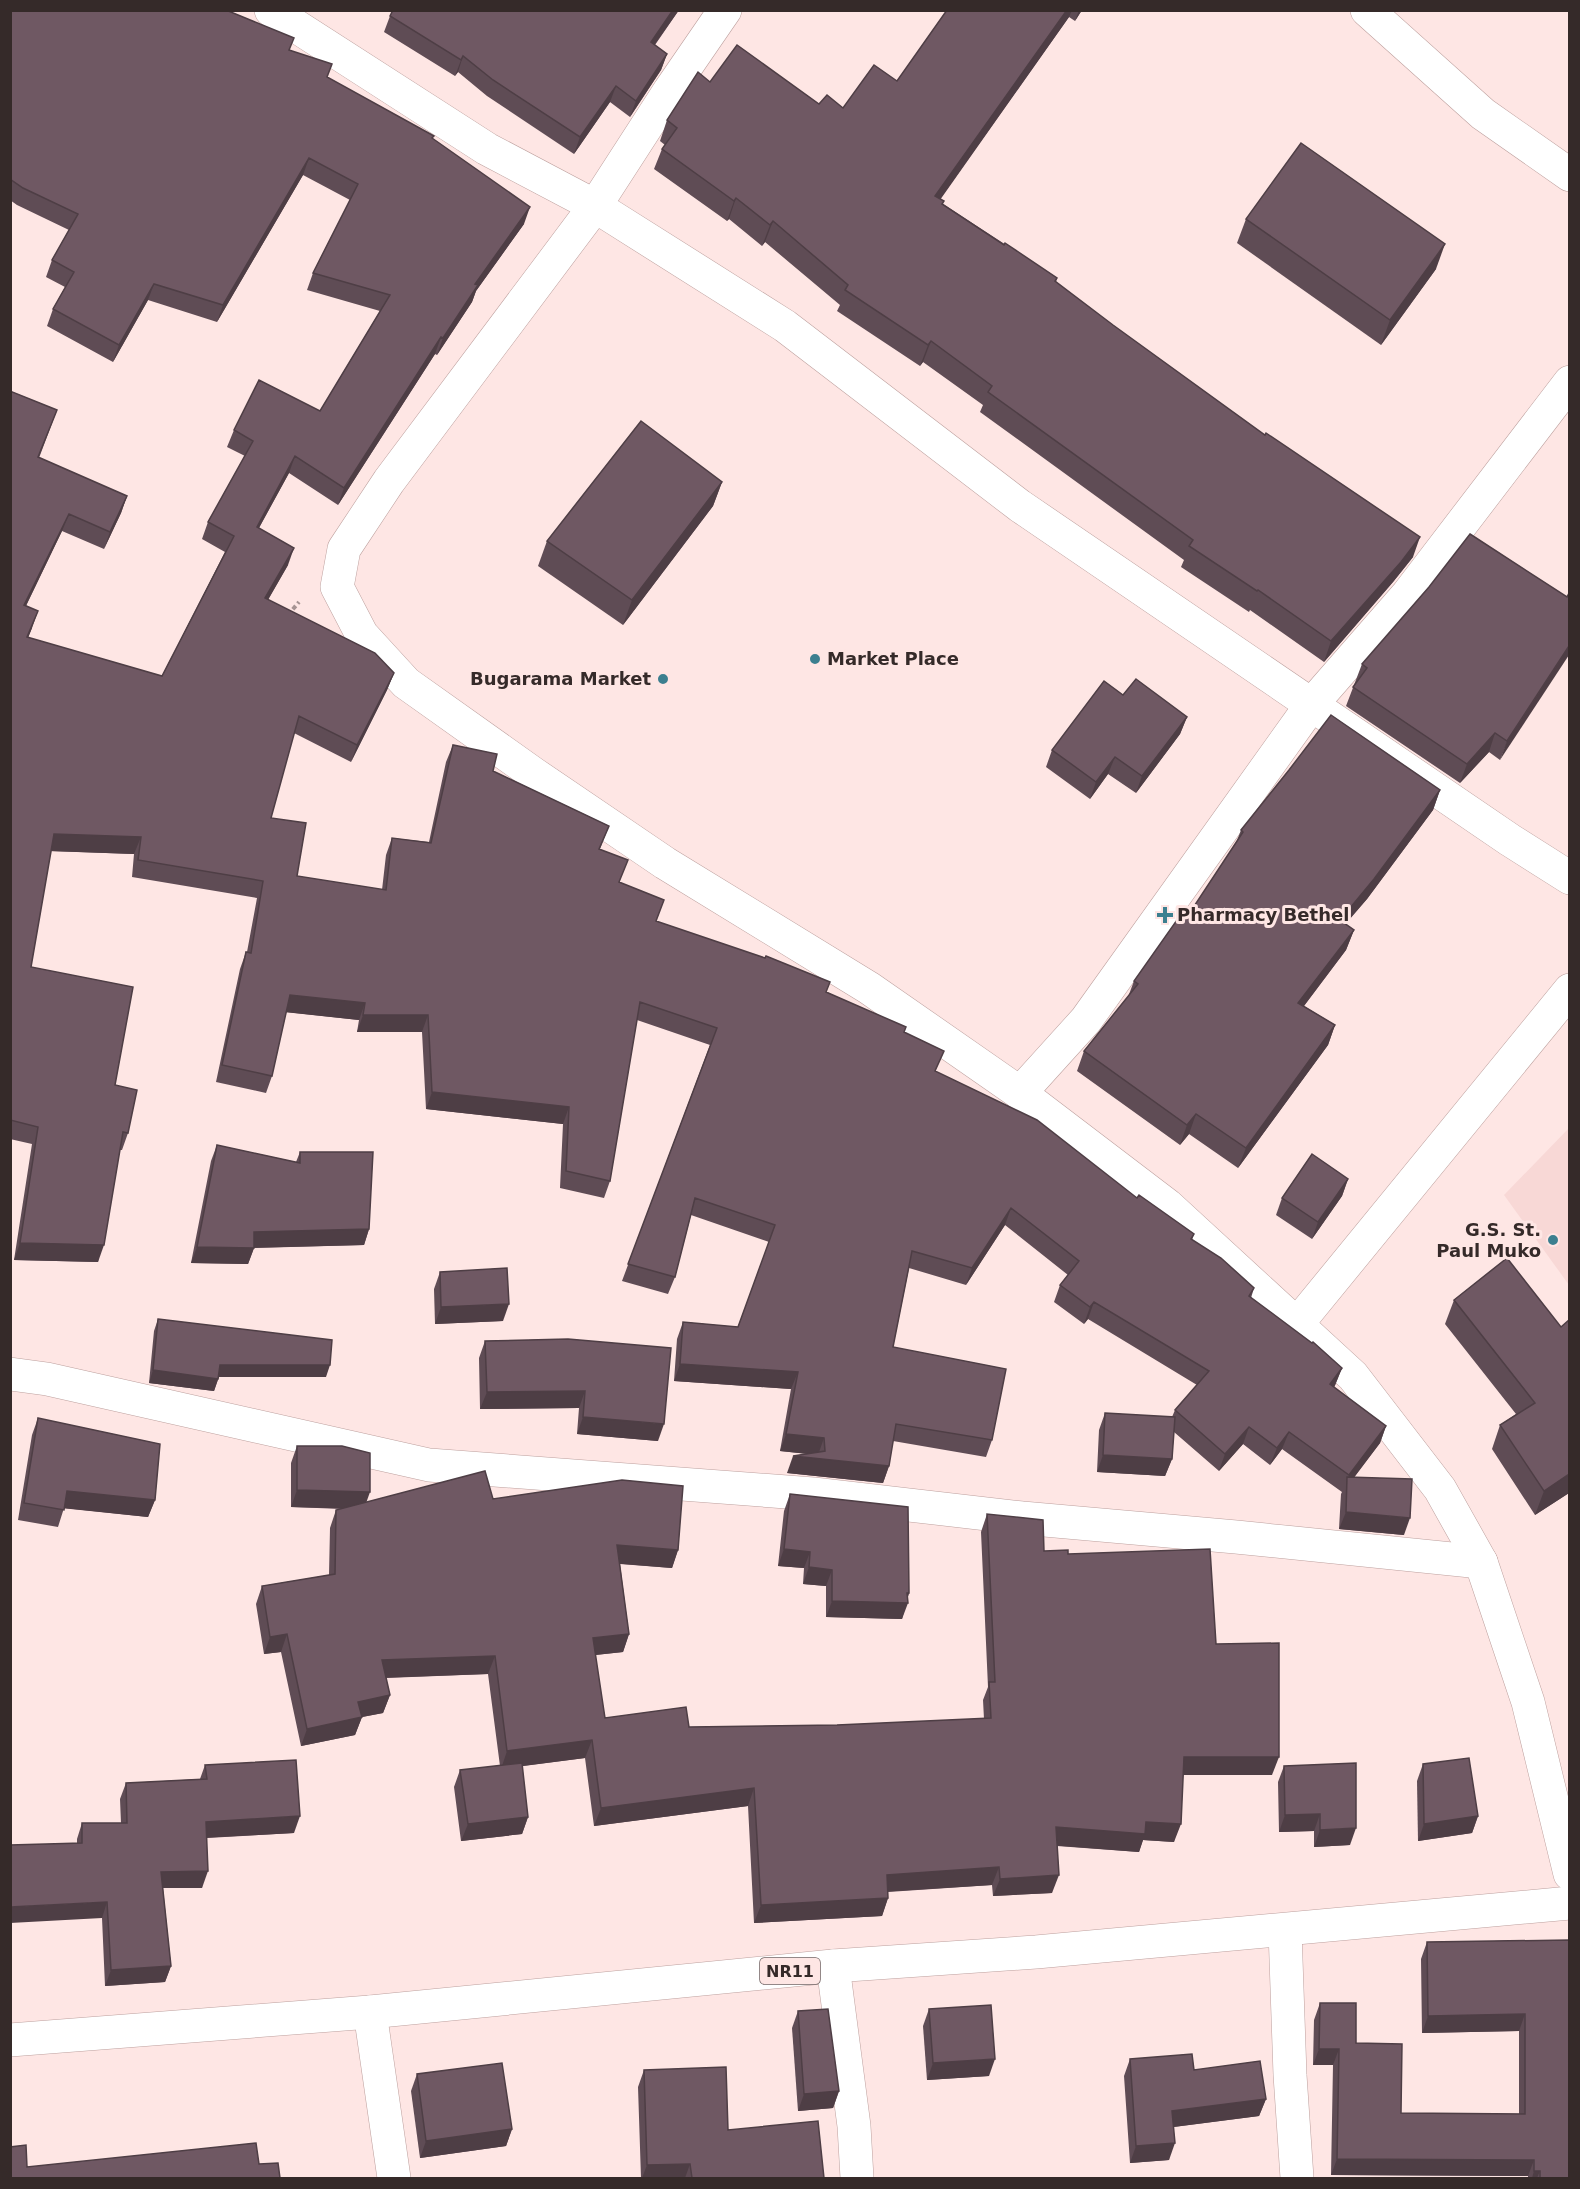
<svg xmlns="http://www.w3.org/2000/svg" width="1580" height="2189" viewBox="0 0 1580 2189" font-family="'DejaVu Sans',sans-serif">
<rect width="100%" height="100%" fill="#fee6e4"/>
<!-- built -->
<polygon fill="#f8d8d6" points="1569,1128 1569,1285 1504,1195"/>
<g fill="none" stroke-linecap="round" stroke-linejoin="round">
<!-- minor casing -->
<g stroke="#bda09e" stroke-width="34">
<g id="minor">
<polyline points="271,10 487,149 595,206 785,326 1020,506 1510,840 1570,878"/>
<polyline points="725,10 670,90 595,206 389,481 344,549 337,587 362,635 406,683 534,774 665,863 869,988 1020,1093 1167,1205 1353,1376 1440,1489 1481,1562 1528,1702 1570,1874"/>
<polyline points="1367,10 1483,114 1570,175"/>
<polyline points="1020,1093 1086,1020 1312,704 1408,594 1570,382"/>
<polyline points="1297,1324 1570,990"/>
<polyline points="10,1374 47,1379 429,1465 813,1494 1022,1518 1236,1537 1481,1562"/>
<polyline points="1285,1930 1290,2075 1297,2178"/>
<polyline points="833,1966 854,2126 857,2178"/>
<polyline points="370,2012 394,2178"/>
</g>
</g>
<!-- trunk casing -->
<g stroke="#bda09e" stroke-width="34">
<polyline id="trunk" points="10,2040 370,2012 833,1966 1036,1952 1570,1903"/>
</g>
<!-- path -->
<polyline stroke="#a69392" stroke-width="4" stroke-dasharray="4.5 3" stroke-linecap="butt" points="288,615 299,602"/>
<!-- minor -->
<use href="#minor" stroke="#fff" stroke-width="33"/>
<!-- trunk -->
<use href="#trunk" stroke="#fff" stroke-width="33"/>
</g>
<!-- wall -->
<g fill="#5f4c55">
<polygon points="10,10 289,50 327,77 433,139 524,224 476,291 472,302 437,355 435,354 338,505 289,473 259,528 288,565 268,600 394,673 387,690 351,762 294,733 271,818 297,876 382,890 386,855 392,838 429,842 446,762 453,745 493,771 609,826 600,849 620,882 656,922 827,992 904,1032 936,1072 1194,1234 1192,1240 1254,1288 1251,1298 1342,1368 1334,1388 1386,1426 1380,1443 1354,1477 1404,1535 1339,1529 1341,1494 1342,1492 1282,1449 1270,1465 1243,1444 1219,1471 1174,1432 1172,1459 1165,1476 1097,1472 1099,1430 1105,1413 1172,1417 1175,1410 1197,1385 1088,1319 1084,1324 1054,1302 1060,1285 1068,1275 1005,1225 966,1285 909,1268 893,1347 992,1440 986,1457 893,1441 889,1466 883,1483 787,1473 808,1454 780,1451 791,1389 674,1381 677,1339 683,1322 738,1327 769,1242 691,1215 675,1277 668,1294 622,1281 710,1045 637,1020 610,1181 604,1198 560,1188 563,1124 426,1109 422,1032 357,1032 359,1020 286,1012 272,1076 266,1093 216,1082 240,969 246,952 247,952 257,898 132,877 134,854 51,851 31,967 115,1085 128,1133 122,1150 120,1150 98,1262 14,1260 32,1144 10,1139 10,391 57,410 39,458 127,496 121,513 104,549 62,531 26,606 32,628 28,638 162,676 225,552 202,539 208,522 245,456 227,447 234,430 320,411 380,311 307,290 313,273 350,200 303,175 217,322 148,300 113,362 47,326 53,309 65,287 46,277 52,260 69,230 17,205 10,200"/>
<polygon points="679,10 655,45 667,54 661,70 630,117 610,102 574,154 487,96 458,72 455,76 384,32 390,16"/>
<polygon points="947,10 1082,10 1075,21 1069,17 940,199 943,204 1057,278 1056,282 1413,557 1393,582 1324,662 1250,610 1249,612 1181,567 1184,560 980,412 983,405 923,362 920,366 837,311 840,305 765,242 762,246 729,219 727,221 654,169 662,149 665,145 660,141 667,120 710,82 819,104 843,108 897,81"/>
<polygon points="1246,219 1436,269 1381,345 1237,243"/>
<polygon points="722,482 713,506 623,625 538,566 547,541"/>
<polygon points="1567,597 1500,760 1489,752 1460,783 1346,706 1362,664"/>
<polygon points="1123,695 1187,717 1180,734 1136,793 1108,774 1090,799 1046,767 1052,750"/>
<polygon points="1440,790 1433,810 1367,899 1345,924 1354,930 1346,950 1304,1006 1335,1025 1328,1045 1238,1168 1189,1134 1180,1145 1077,1071 1084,1051 1128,997 1134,981 1189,914 1236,843 1241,830"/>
<polygon points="217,1145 296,1162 300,1152 369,1229 364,1245 254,1248 248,1264 191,1263 211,1161"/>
<polygon points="1348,1179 1342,1196 1312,1239 1276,1215 1282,1198"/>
<polygon points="1507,1258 1569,1493 1535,1515 1492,1449 1500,1425 1516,1414 1445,1324 1454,1300"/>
<polygon points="440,1272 503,1321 435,1324 434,1289"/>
<polygon points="158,1319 326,1377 219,1377 214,1391 149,1383 154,1331"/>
<polygon points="568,1339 658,1441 577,1434 579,1408 480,1409 479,1358 485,1341"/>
<polygon points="38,1418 155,1500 148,1517 64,1508 58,1527 18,1520 32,1435"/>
<polygon points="297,1446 366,1502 493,1499 678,1550 672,1568 620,1564 629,1634 623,1652 595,1655 605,1718 689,1727 837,1725 984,1719 983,1700 988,1687 981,1532 987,1514 1044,1551 1068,1554 1216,1644 1272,1775 1183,1775 1174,1842 1143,1840 1139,1852 1057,1846 1052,1893 993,1896 992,1885 888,1892 888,1898 882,1916 754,1923 748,1806 594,1826 585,1758 522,1766 528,1817 522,1834 461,1841 454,1787 460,1770 500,1766 488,1674 386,1678 390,1695 383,1713 362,1717 355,1735 301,1746 281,1652 264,1654 256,1604 262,1586 329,1575 330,1528 336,1510 343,1509 291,1507 291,1463"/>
<polygon points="790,1494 909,1593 902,1619 826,1617 826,1586 803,1584 804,1568 778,1566 784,1511"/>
<polygon points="1423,1764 1478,1816 1472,1833 1418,1841 1417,1781"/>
<polygon points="205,1765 294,1833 207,1838 202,1888 163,1888 171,1966 165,1982 105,1986 102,1918 77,1843 77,1839 82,1823 121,1823 120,1799 126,1783 200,1779"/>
<polygon points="1284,1766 1350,1845 1314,1847 1314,1831 1279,1832 1278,1782"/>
<polygon points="1569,1940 1569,2178 1528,2178 1528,2176 1331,2175 1333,2065 1313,2065 1314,2020 1320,2003 1356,2043 1401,2113 1519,2114 1519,2031 1422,2033 1421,1959 1427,1942"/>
<polygon points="929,2009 989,2076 927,2080 923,2026"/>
<polygon points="798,2011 839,2091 833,2108 798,2111 792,2028"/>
<polygon points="1130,2059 1194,2070 1266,2099 1259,2116 1173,2127 1169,2160 1130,2163 1124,2076"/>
<polygon points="644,2070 728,2130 824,2178 641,2178 638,2087"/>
<polygon points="417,2074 512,2129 506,2146 420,2158 411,2091"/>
</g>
<!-- shaded-wall -->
<g fill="#4e3e45">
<polygon points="673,10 679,10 645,58 651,42"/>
<polygon points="1067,10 1072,10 1069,17 928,217 935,196"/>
<polygon points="1079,10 1082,10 1075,21"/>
<polygon points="667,54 661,70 630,117 636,101"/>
<polygon points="463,56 458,72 455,76 461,60"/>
<polygon points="616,86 610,102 574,154 580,137"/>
<polygon points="309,158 303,175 217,322 223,305"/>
<polygon points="736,198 729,219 727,221 734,201"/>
<polygon points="530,207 524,224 476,291 472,302 437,355 443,338 475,284"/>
<polygon points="773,221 765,242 762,246 770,225"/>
<polygon points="1445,244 1436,269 1381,345 1390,320"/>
<polygon points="154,284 148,300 113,362 119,345"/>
<polygon points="441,337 435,354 338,505 344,488"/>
<polygon points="931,341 923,362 920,366 928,345"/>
<polygon points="295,456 289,473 250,544 257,527"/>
<polygon points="722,482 713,506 623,625 632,600"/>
<polygon points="127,496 121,513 104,549 110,532"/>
<polygon points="69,514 62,531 18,622 24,605"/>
<polygon points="1420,537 1413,557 1393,582 1324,662 1331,641"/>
<polygon points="294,548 288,565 259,615 265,598"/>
<polygon points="38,611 32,628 21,654 27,637"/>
<polygon points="1569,646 1569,655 1500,760 1507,741"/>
<polygon points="394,673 387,690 351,762 357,745"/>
<polygon points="1187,717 1180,734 1136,793 1142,776"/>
<polygon points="1495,733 1489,752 1460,783 1467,764"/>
<polygon points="1115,757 1108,774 1090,799 1096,782"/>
<polygon points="1440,790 1433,810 1367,899 1332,940 1340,920"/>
<polygon points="54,834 141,837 134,854 48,851"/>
<polygon points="1354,930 1346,950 1291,1023 1298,1003"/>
<polygon points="290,995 365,1003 359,1020 284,1012"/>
<polygon points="363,1015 428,1015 422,1032 357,1032"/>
<polygon points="1335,1025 1328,1045 1238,1168 1246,1148"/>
<polygon points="432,1092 569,1107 563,1124 426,1109"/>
<polygon points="1196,1114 1189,1134 1180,1145 1187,1125"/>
<polygon points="1348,1179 1342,1196 1312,1239 1318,1222"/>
<polygon points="1011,1208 1005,1225 966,1285 972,1268"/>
<polygon points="369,1229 364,1245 248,1248 254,1232"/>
<polygon points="20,1243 104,1245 98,1262 14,1260"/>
<polygon points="197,1247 254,1248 248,1264 191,1263"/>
<polygon points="1094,1302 1088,1319 1084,1324 1090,1307"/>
<polygon points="509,1304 503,1321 435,1324 441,1307"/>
<polygon points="680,1364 798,1372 791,1389 674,1381"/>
<polygon points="220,1365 330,1365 326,1377 216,1377"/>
<polygon points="1342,1368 1335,1385 1323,1401 1330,1384"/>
<polygon points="153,1370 218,1379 214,1391 149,1383"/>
<polygon points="585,1391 579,1408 480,1409 487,1392"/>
<polygon points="583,1417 664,1424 658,1441 577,1434"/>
<polygon points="1386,1426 1380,1443 1347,1487 1347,1482 1349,1475"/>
<polygon points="1249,1427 1243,1444 1219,1471 1225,1454"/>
<polygon points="1289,1432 1282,1449 1270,1465 1277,1448"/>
<polygon points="786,1434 824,1438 818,1455 780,1451"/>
<polygon points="1103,1455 1172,1459 1165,1476 1097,1472"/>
<polygon points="793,1456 889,1466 883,1483 787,1473"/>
<polygon points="1569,1474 1569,1493 1535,1515 1544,1491"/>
<polygon points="297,1490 370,1492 364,1509 291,1507"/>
<polygon points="67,1491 155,1500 148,1517 61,1508"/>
<polygon points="1346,1512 1410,1518 1404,1535 1339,1529"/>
<polygon points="617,1545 678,1550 672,1568 611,1563"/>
<polygon points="784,1549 810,1552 804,1568 778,1566"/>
<polygon points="809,1567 832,1570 826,1586 803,1584"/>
<polygon points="909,1593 906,1603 908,1603 902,1619 826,1617 832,1601"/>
<polygon points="287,1634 281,1652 264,1654 270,1637"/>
<polygon points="629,1634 623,1652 586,1656 593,1638"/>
<polygon points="495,1656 488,1674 376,1678 382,1660"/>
<polygon points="390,1695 383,1713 362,1717 355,1735 301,1746 307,1729 358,1702"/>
<polygon points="592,1740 585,1758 501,1769 507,1751"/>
<polygon points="1184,1757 1279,1757 1272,1775 1178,1775"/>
<polygon points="754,1788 748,1806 594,1826 601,1808"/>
<polygon points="1320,1814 1314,1831 1279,1832 1285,1815"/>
<polygon points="300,1816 294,1833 200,1838 206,1822"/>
<polygon points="1478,1816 1472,1833 1418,1841 1424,1824"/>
<polygon points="528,1817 522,1834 461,1841 468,1824"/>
<polygon points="1146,1822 1181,1824 1174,1842 1143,1840 1139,1852 1049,1845 1056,1827"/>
<polygon points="1356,1828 1350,1845 1314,1847 1320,1830"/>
<polygon points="999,1867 992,1885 880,1892 887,1875"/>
<polygon points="208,1871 202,1888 155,1888 161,1872"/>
<polygon points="1059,1875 1052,1893 993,1896 1000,1879"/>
<polygon points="888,1898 882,1916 754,1923 761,1905"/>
<polygon points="107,1902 102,1918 10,1923 10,1907"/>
<polygon points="171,1966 165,1982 105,1986 111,1970"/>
<polygon points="1525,2014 1519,2031 1422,2033 1428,2016"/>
<polygon points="1319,2049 1339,2049 1333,2065 1313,2065"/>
<polygon points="995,2059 989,2076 927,2080 933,2063"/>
<polygon points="839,2091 833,2108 798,2111 804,2094"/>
<polygon points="1266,2099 1259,2116 1166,2128 1172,2111"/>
<polygon points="512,2129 506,2146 420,2158 426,2141"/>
<polygon points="1175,2143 1169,2160 1130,2163 1136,2146"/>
<polygon points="1337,2159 1534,2160 1528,2176 1331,2175"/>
<polygon points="690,2164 685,2178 642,2178 647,2165"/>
<polygon points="1534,2171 1540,2171 1537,2178 1532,2178"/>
</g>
<!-- building -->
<g fill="#6f5863" stroke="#4e3e45" stroke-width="1.5">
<polygon points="10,10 226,10 294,38 289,50 332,64 327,77 434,136 432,138 530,207 475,284 478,285 443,338 441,337 344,488 295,456 257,527 294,548 265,598 375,653 394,673 357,745 299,716 271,818 306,823 297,876 386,890 392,838 431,843 453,745 497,754 493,771 609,826 599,849 628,860 619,882 664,900 656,921 765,958 766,956 830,982 826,992 906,1027 904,1032 944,1051 935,1071 1037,1120 1137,1198 1139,1195 1194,1234 1191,1239 1221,1258 1254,1288 1249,1296 1312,1343 1313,1342 1342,1368 1330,1384 1386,1426 1349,1475 1289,1432 1277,1448 1249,1427 1225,1454 1175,1410 1209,1371 1094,1302 1090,1307 1060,1285 1079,1261 1011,1208 972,1268 912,1251 893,1347 1006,1369 992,1440 896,1424 889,1466 793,1456 825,1451 824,1438 786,1434 798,1372 680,1364 683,1322 738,1327 775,1225 695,1198 675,1277 628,1264 717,1028 640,1002 610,1181 566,1171 569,1107 432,1092 428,1015 363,1015 365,1003 290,995 272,1076 222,1065 246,952 251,953 263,881 138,860 141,837 54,834 31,967 133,987 115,1085 137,1090 128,1133 123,1132 104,1245 20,1243 38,1127 10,1120 10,391 57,410 38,457 127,496 110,532 69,514 24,605 38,611 27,637 162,676 234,536 208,522 253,441 234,430 259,380 320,411 390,295 313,273 358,184 309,158 223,305 154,284 119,345 53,309 74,272 52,260 78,214 23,188 10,179"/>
<polygon points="393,10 673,10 651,42 667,54 636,101 616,86 580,137 493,80 463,56 461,60 390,16"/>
<polygon points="947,10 1067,10 935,196 944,201 942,204 1004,245 1005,243 1057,278 1055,281 1113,325 1265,435 1266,433 1420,537 1401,562 1331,641 1258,590 1257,591 1189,546 1193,540 988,392 992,386 931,341 928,345 845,290 848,285 773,221 770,225 736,198 734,201 662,149 677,128 667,120 698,72 710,82 737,45 819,104 827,95 843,108 874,65 897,81"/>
<polygon points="1301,143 1445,244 1390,320 1246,219"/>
<polygon points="641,421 722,482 632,600 547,541"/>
<polygon points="1470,534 1567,597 1569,593 1569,646 1507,741 1495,733 1467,764 1353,687 1367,668 1362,664 1429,587"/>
<polygon points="1136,679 1187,717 1142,776 1115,757 1096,782 1052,750 1104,681 1123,695"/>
<polygon points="1331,715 1440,790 1374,879 1340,920 1354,930 1298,1003 1335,1025 1246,1148 1196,1114 1187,1125 1084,1051 1138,984 1134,981 1184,910 1189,914 1243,832 1241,830 1289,770"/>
<polygon points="217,1145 300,1163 300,1152 373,1152 369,1229 254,1232 254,1248 197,1247"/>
<polygon points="1312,1154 1348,1179 1318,1222 1282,1198"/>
<polygon points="1507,1258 1561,1327 1569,1320 1569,1474 1544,1491 1500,1425 1535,1403 1454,1300"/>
<polygon points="507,1268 509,1304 441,1307 440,1272"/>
<polygon points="158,1319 332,1340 330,1365 220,1365 218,1379 153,1370"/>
<polygon points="568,1339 671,1348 664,1424 583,1417 585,1391 487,1392 485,1341"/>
<polygon points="1105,1413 1175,1417 1172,1459 1103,1455"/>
<polygon points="38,1418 160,1444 155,1500 67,1491 64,1510 24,1503"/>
<polygon points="297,1446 342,1446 370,1453 370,1492 297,1490"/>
<polygon points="485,1471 493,1499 622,1480 683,1486 678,1550 617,1545 629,1634 593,1638 605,1718 686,1707 689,1727 837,1725 991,1718 989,1682 995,1682 987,1514 1043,1520 1044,1551 1068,1550 1068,1554 1210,1549 1216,1644 1279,1643 1279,1757 1184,1757 1181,1824 1146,1822 1145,1834 1056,1827 1059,1875 1000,1879 999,1867 887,1875 888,1898 761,1905 754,1788 601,1808 592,1740 507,1751 495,1656 382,1660 390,1695 358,1702 362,1717 307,1729 287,1634 270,1637 262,1586 335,1574 336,1510"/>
<polygon points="1347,1477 1412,1479 1410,1518 1346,1512"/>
<polygon points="790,1494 908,1507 909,1593 907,1593 908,1603 832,1601 832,1570 809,1567 810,1552 784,1549"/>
<polygon points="1469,1758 1478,1816 1424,1824 1423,1764"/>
<polygon points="296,1760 300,1816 206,1822 208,1871 161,1872 171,1966 111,1970 107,1902 10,1907 10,1845 82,1843 82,1823 127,1823 126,1783 207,1779 205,1765"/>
<polygon points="522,1763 528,1817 468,1824 460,1770"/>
<polygon points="1356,1763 1356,1828 1320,1830 1320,1814 1285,1815 1284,1766"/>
<polygon points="1569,1940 1569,2178 1540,2178 1540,2171 1534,2171 1534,2160 1337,2159 1339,2049 1319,2049 1320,2003 1356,2003 1356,2043 1402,2044 1401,2113 1525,2114 1525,2014 1428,2016 1427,1942"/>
<polygon points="991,2005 995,2059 933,2063 929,2009"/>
<polygon points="828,2009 839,2091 804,2094 798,2011"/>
<polygon points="1192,2054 1194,2070 1260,2061 1266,2099 1172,2111 1175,2143 1136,2146 1130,2059"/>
<polygon points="502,2063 512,2129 426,2141 417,2074"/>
<polygon points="726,2067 728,2130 818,2121 824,2178 692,2178 690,2164 647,2165 644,2070"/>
<polygon points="256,2143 259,2164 278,2163 280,2178 10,2178 10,2147 26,2145 27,2167"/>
</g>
<!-- markers -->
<g fill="#3c7f8f" stroke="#fee6e4" stroke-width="2">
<circle cx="815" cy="659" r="6"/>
<circle cx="663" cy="679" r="6"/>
<path d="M1162 906h6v6h6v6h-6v6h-6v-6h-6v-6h6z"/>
<circle cx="1553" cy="1240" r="6"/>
</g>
<g text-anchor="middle" stroke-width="6" stroke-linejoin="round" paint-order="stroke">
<!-- shield labels -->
<rect fill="#fee6e4" stroke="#716261" stroke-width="1.5" x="760" y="1958" width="60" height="26" rx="4.5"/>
<g font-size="16" font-weight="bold" fill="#352a29">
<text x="790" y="1977">NR11</text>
</g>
<!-- poi labels -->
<g font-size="18" font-weight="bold" fill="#352a29" stroke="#fee6e4" text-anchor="start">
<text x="827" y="665">Market Place</text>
<text x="651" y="685" text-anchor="end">Bugarama Market</text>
<text x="1177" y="921">Pharmacy Bethel</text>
<text x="1541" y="1236" text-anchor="end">G.S. St.<tspan x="1541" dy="21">Paul Muko</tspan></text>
</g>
</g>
<!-- border -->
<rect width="1580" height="2189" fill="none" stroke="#352a29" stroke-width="24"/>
</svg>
